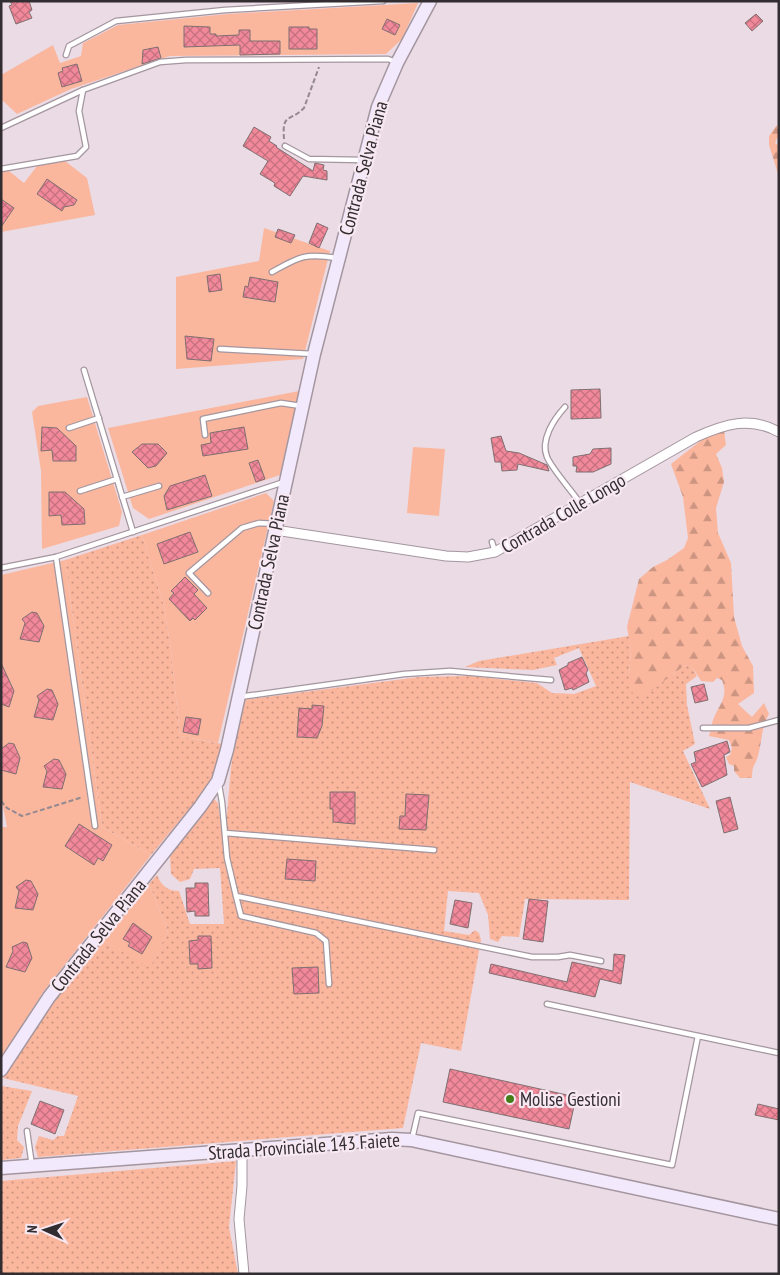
<svg xmlns="http://www.w3.org/2000/svg" width="780" height="1275" viewBox="0 0 780 1275" font-family="'PT Sans Narrow',sans-serif">
<defs>
<pattern id="grass-dots" width="8" height="8" patternUnits="userSpaceOnUse" patternTransform="scale(1.25)"><rect width="8" height="8" fill="#fbb79e"/><path d="M2 2h.1M6 6h.1" fill="none" stroke="#cc9581" stroke-width="1.8" stroke-linecap="round"/></pattern>
<pattern id="forest-firs" width="22" height="20" patternUnits="userSpaceOnUse" patternTransform="scale(1.25)"><rect width="22" height="20" fill="#fbb79e"/><path d="M5 1l3.5 6h-7zM16 11l3.5 6h-7z" fill="#cc9581"/></pattern>
<pattern id="building-cross-hatch" width="8" height="8" patternUnits="userSpaceOnUse" patternTransform="scale(1.25)"><rect width="8" height="8" fill="#f2899b"/><path d="M0 0l8 8M0 8l8-8" fill="none" stroke="#c5707f"/></pattern>
</defs>
<rect width="100%" height="100%" fill="#eadbe5"/>
<!-- grass -->
<g fill="url(#grass-dots)">
<polygon points="142,535 164,606 171,650 180,736 222,744 214,773 204,791 151,855 102,827 65,560"/>
<path d="M 629,636 L 631,650 L 629,676 L 643,696 L 685,665 L 693,668 L 697,676 L 686,684 L 687,705 L 695,744 L 683,751 L 710,809 L 630,782 L 629,900 L 525,899 L 519,937 L 502,936 L 498,942 L 490,939 L 488,915 L 479,893 L 448,891 L 444,931 L 469,935 L 475,930 L 479,933 L 481,940 L 461,1051 L 421,1043 L 403,1128 L 38,1157 L 35,1147 L 39,1136 L 53,1140 L 58,1136 L 64,1136 L 78,1096 L 3,1078 L 54,999 L 104,941 L 150,967 L 168,931 L 149,884 L 157,875 C 161,885 167,891 179,891 L 190,924 L 224,924 L 220,868 L 194,869 L 190,879 L 180,882 L 171,874 L 170,856 L 214,799 L 218,803 L 220,817 L 227,814 L 231,767 L 242,700 L 419,677 L 470,676 L 537,683 L 552,693 L 574,694 L 596,686 L 579,648 L 554,658 L 557,665 L 533,670 L 465,667 L 479,661 Z"/>
<polygon points="1,1086 32,1091 18,1126 17,1140 24,1147 21,1158 1,1160"/>
<polygon points="236,1161 229,1227 238,1274 1,1274 1,1181"/>
</g>
<!-- forest -->
<g fill="url(#forest-firs)">
<polygon points="777,125 779,134 775,143 779,146 779,177 769,145 769,136"/>
<path d="M 724,430 L 726,445 L 716,454 L 722,468 L 724,482 L 716,508 L 718,533 L 731,563 L 734,617 L 742,646 L 753,666 L 754,693 L 738,704 L 752,717 L 764,703 L 769,714 C 761,727 762,742 758,756 C 755,766 752,765 752,778 L 740,778 L 734,771 L 734,766 L 729,764 L 726,757 L 730,755 L 732,748 L 729,740 L 709,736 C 711,731 711,725 713,720 C 719,704 729,698 722,680 L 717,678 L 713,682 L 701,681 L 693,668 L 685,665 L 643,697 L 633,695 L 629,676 L 631,650 L 627,627 L 639,579 L 653,567 L 667,560 L 684,548 L 688,538 L 683,497 L 671,464 L 704,438 Z"/>
</g>
<!-- garden -->
<g fill="#fbb79e">
<polygon points="418,3 402,39 386,54 170,56 71,89 17,114 1,99 1,75 53,45 60,63 81,56 83,43 118,25 227,14"/>
<polygon points="65,161 87,178 95,215 1,232 1,172 9,171 24,183 37,166"/>
<polygon points="264,228 330,251 303,359 176,369 176,277 259,261"/>
<polygon points="299,391 280,475 149,519 133,508 108,428"/>
<polygon points="87,397 122,512 119,526 42,549 41,471 32,412 38,406"/>
<polygon points="413,447 445,449 439,516 407,513"/>
<polygon points="266,493 274,501 218,743 180,736 171,650 164,606 142,535"/>
<polygon points="65,560 102,827 151,855 44,991 1,1058 1,827 7,827 1,796 1,575"/>
<polygon points="149,884 168,931 150,968 104,941"/>
</g>
<!-- building -->
<g fill="url(#building-cross-hatch)" stroke="#7f6f71">
<polygon points="10,1 29,1 32,10 29,12 32,18 16,24 9,6 12,5"/>
<polygon points="756,14 763,21 752,31 745,23"/>
<polygon points="387,19 400,25 395,35 382,29"/>
<polygon points="184,26 210,27 210,34 216,34 216,36 239,35 239,30 250,30 250,41 280,41 280,54 240,55 240,45 184,47"/>
<polygon points="289,27 309,27 309,29 317,29 317,49 289,49"/>
<polygon points="158,47 161,58 142,64 143,50"/>
<polygon points="77,64 82,81 62,87 58,73 63,71 62,68"/>
<polygon points="254,127 271,137 269,141 277,146 276,147 313,171 315,163 324,165 323,170 327,171 327,180 303,176 290,196 274,186 275,183 260,174 268,161 243,146"/>
<polygon points="47,179 77,200 74,205 64,207 62,211 37,194"/>
<polygon points="1,199 14,208 1,227"/>
<polygon points="317,223 328,228 319,248 309,243"/>
<polygon points="278,229 295,235 291,243 275,237"/>
<polygon points="220,274 222,290 209,292 207,276"/>
<polygon points="250,277 278,282 275,302 243,297 245,286 248,287"/>
<polygon points="185,336 214,339 211,361 187,359"/>
<polygon points="600,389 601,418 571,419 571,390"/>
<polygon points="42,427 57,428 76,446 76,461 53,461 52,450 41,451"/>
<polygon points="244,427 248,449 203,456 201,445 211,443 210,433"/>
<polygon points="501,436 506,451 519,453 547,465 549,471 518,464 517,470 502,471 501,462 495,462 491,438"/>
<polygon points="142,444 158,444 167,453 156,466 148,468 132,452"/>
<polygon points="611,448 611,464 593,472 576,472 577,466 573,466 573,457 590,454 593,449"/>
<polygon points="258,460 265,479 256,482 249,463"/>
<polygon points="205,475 212,496 167,510 164,496 170,486"/>
<polygon points="49,492 65,492 84,509 85,524 62,525 61,515 49,516"/>
<polygon points="190,532 198,552 164,564 157,544"/>
<polygon points="185,577 198,590 194,594 207,608 195,620 193,618 190,621 169,599 174,593 171,591"/>
<polygon points="32,612 37,613 44,626 39,642 20,639 25,623 22,619"/>
<polygon points="582,657 588,670 586,673 589,682 573,690 572,688 565,690 559,670 568,665 568,663"/>
<polygon points="1,663 14,691 9,707 1,704"/>
<polygon points="704,684 708,700 695,703 691,687"/>
<polygon points="47,689 52,690 58,704 53,720 34,717 39,700 37,696"/>
<polygon points="312,705 324,706 322,726 317,738 297,737 299,708 312,709"/>
<polygon points="186,717 201,719 198,735 183,732"/>
<polygon points="727,741 730,752 724,755 727,775 702,787 691,764 696,762 694,752"/>
<polygon points="9,743 14,744 20,758 16,774 1,770 1,749"/>
<polygon points="54,759 59,760 66,774 62,789 43,787 47,771 44,766"/>
<polygon points="330,792 355,792 355,824 333,822 333,809 330,809"/>
<polygon points="406,794 429,795 426,830 399,829 400,816 405,816"/>
<polygon points="730,797 738,829 724,833 716,801"/>
<polygon points="79,824 112,845 103,861 98,858 94,865 65,846"/>
<polygon points="287,859 316,861 315,881 285,879"/>
<polygon points="26,880 31,881 38,894 33,910 15,908 19,891 16,887"/>
<polygon points="195,883 208,883 209,916 195,916 195,911 187,912 186,888 195,888"/>
<polygon points="529,899 548,901 543,942 523,939"/>
<polygon points="455,900 472,903 468,928 450,924"/>
<polygon points="133,923 152,937 142,954 128,946 130,943 123,939"/>
<polygon points="198,936 211,936 212,968 198,969 198,964 190,964 189,941 198,940"/>
<polygon points="23,942 27,943 32,958 25,972 6,967 13,951 12,947"/>
<polygon points="614,954 625,955 621,984 600,979 595,997 489,973 491,964 567,982 572,962 613,971"/>
<polygon points="318,967 319,993 294,994 292,968"/>
<polygon points="450,1069 576,1097 569,1129 443,1102"/>
<polygon points="40,1101 64,1110 55,1134 31,1124"/>
<polygon points="758,1104 779,1109 779,1120 755,1115"/>
</g>
<g fill="none" stroke-linecap="round" stroke-linejoin="round">
<!-- lane casing -->
<g stroke="#a4969f" stroke-width="7">
<g id="lane">
<polyline points="66,55 69,46 116,21 225,10 383,1"/>
<polyline points="1,128 83,90 160,62 186,60 388,59 396,62"/>
<polyline points="285,146 309,159 362,160"/>
<polyline points="1,169 77,156 86,147 79,111 83,90"/>
<path d="M 272,272 C 300,256 306,253 337,258"/>
<polyline points="220,349 313,354"/>
<polyline points="84,370 133,532"/>
<path d="M 565,407 C 554,419 540,440 547,457 C 552,469 572,491 580,503"/>
<polyline points="69,428 99,418"/>
<polyline points="205,435 203,419 281,403 301,406"/>
<polyline points="80,491 117,479"/>
<polyline points="122,497 159,486"/>
<polyline points="492,542 495,552"/>
<polyline points="56,557 95,826"/>
<polyline points="1,568 56,557 284,482"/>
<polyline points="208,593 189,573 242,528 259,523 275,524"/>
<polyline points="239,697 404,674 450,671 551,680"/>
<polyline points="703,728 749,728 779,720"/>
<polyline points="219,785 222,802 227,858 236,896 532,957 558,957 570,955 601,961"/>
<polyline points="225,833 434,850"/>
<polyline points="236,896 241,916 316,933 326,941 329,984"/>
<polyline points="547,1004 779,1053"/>
<polyline points="27,1131 32,1166"/>
<polyline points="412,1139 418,1113 672,1165 698,1036"/>
</g>
</g>
<!-- street casing -->
<g stroke="#a4969f" stroke-width="11">
<g id="street">
<path d="M 275,530 L 446,556 L 468,557 L 495,552 L 696,437 C 725,424 750,416 779,432"/>
<polyline points="242,1149 242,1186 239,1219 244,1274"/>
</g>
</g>
<!-- secondary casing -->
<g stroke="#a4969f" stroke-width="15">
<g id="secondary">
<polyline points="1,1070 49,997 200,807 218,781 227,750 314,354 378,107 397,63 430,1"/>
<polyline points="1,1168 392,1139 411,1140 779,1219"/>
</g>
</g>
<!-- path -->
<g stroke="#948990" stroke-width="2" stroke-dasharray="5 2.5" stroke-linecap="butt">
<path d="M 284,139 C 282,112 289,123 304,108 L 319,67"/>
<polyline points="1,801 7,808 22,816 83,797"/>
</g>
<!-- lane -->
<use href="#lane" stroke="#fff" stroke-width="4.5"/>
<!-- street -->
<use href="#street" stroke="#fff" stroke-width="9"/>
<!-- secondary -->
<use href="#secondary" stroke="#f3e9fc" stroke-width="12"/>
</g>
<!-- markers -->
<circle fill="#437e18" stroke="#f7e8f2" stroke-width="2" cx="510" cy="1099" r="5"/>
<g text-anchor="middle" stroke-width="4.5" stroke-linejoin="round" paint-order="stroke">
<!-- street labels -->
<g font-size="19" fill="#322d30" stroke="#f7e8f2">
<text transform="translate(363 168) rotate(-75)" y="7">Contrada Selva Piana</text>
<text transform="translate(563 513) rotate(-30)" y="7">Contrada Colle Longo</text>
<text transform="translate(268 562) rotate(-78)" y="7">Contrada Selva Piana</text>
<text transform="translate(98 935) rotate(-51)" y="7">Contrada Selva Piana</text>
<text transform="translate(304 1146) rotate(-4)" y="7">Strada Provinciale 143 Faiete</text>
</g>
<!-- poi labels -->
<g font-size="19" fill="#322d30" stroke="#f7e8f2" text-anchor="start">
<text x="520" y="1106">Molise Gestioni</text>
</g>
</g>
<!-- border -->
<rect width="780" height="1275" fill="none" stroke="#322d30" stroke-width="5"/>
<!-- north arrow -->
<g transform="translate(45 1230) rotate(273)" stroke="#f7e8f2" stroke-width="4" paint-order="stroke">
<path d="M0-4L9 19L0 12L-9 19Z" fill="#322d30"/>
<text y="-8" font-size="14" font-weight="bold" text-anchor="middle" fill="#322d30">N</text>
</g>
</svg>
